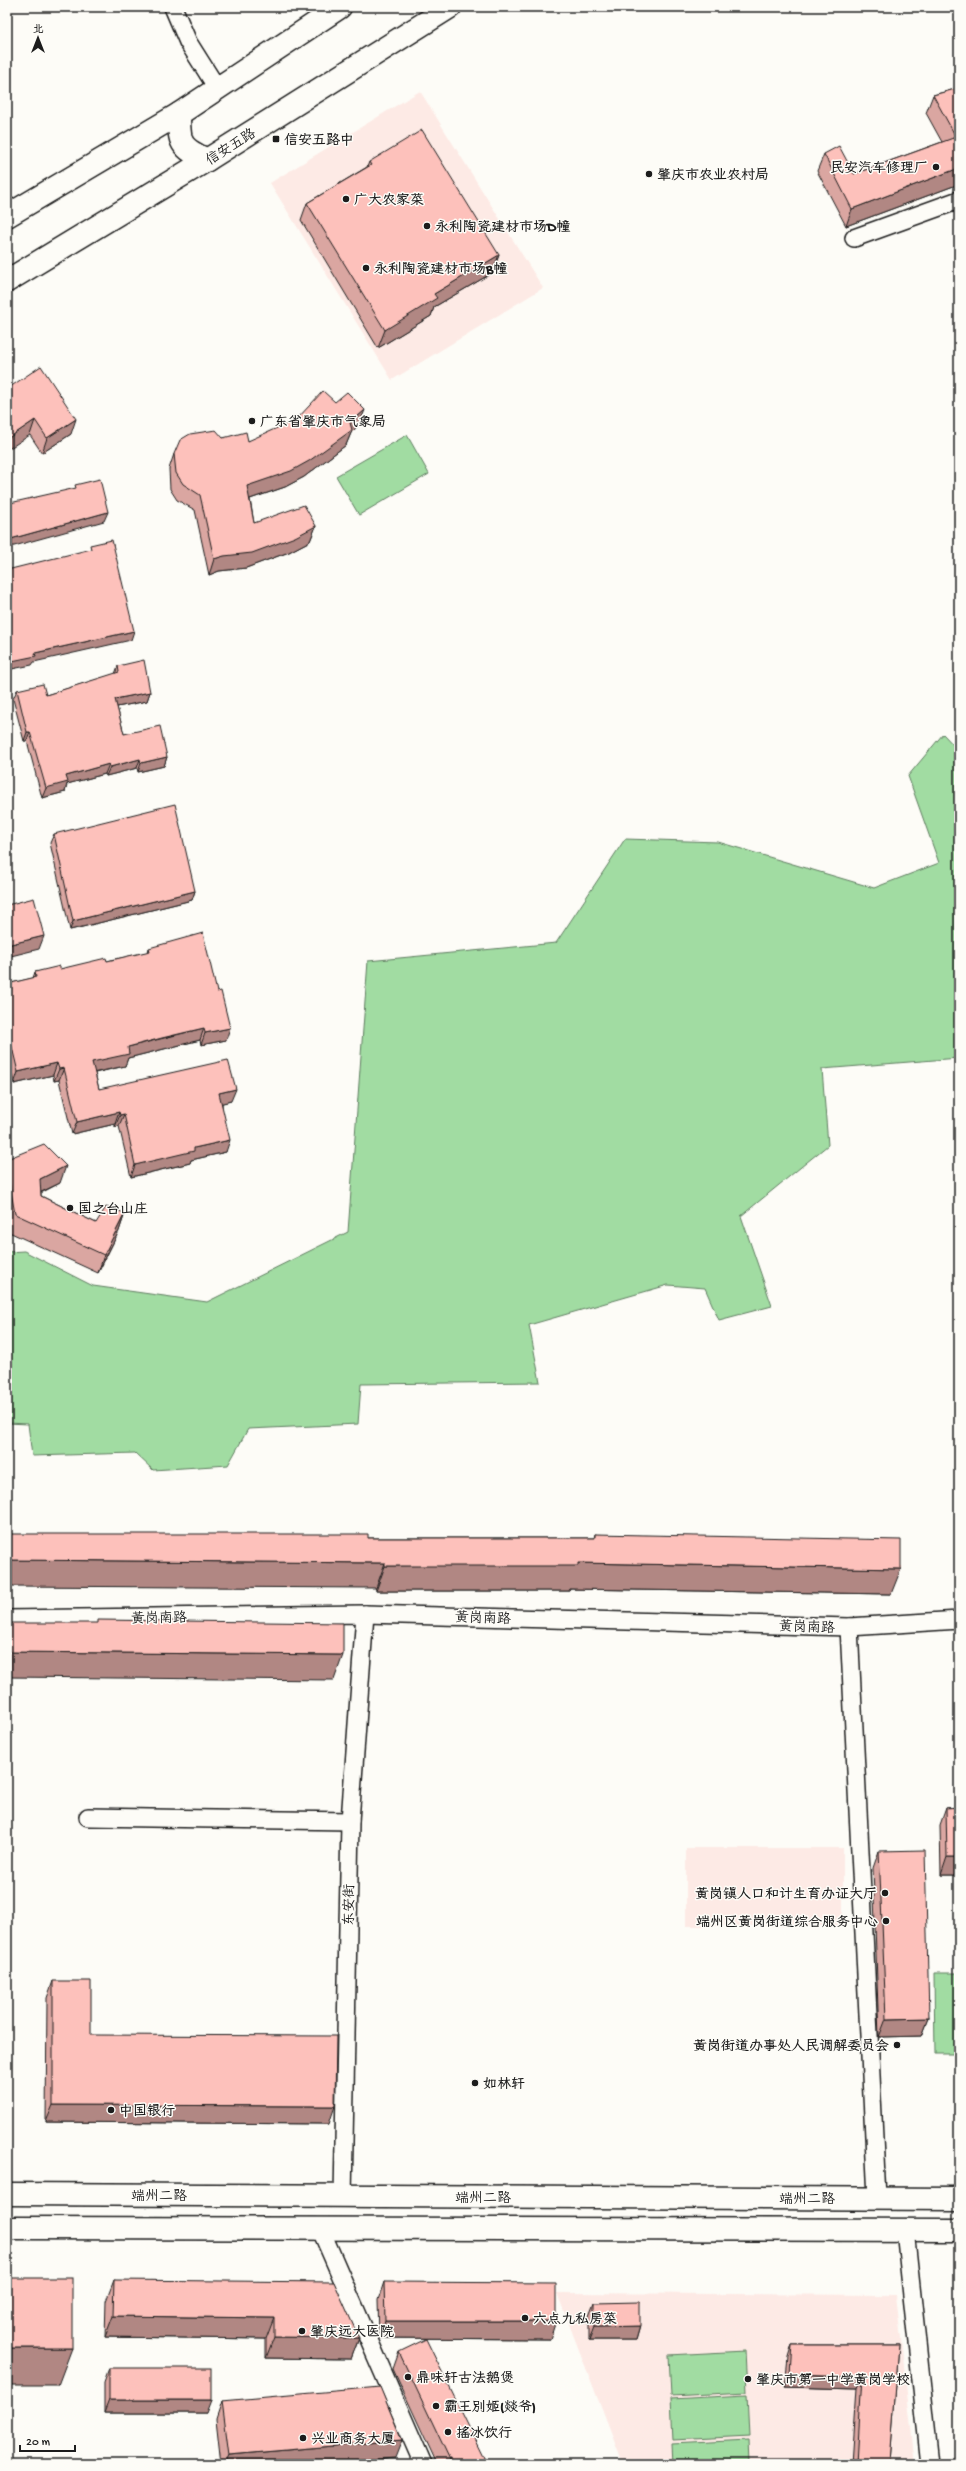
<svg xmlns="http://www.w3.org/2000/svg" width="966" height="2471" viewBox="0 0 966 2471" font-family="'Gochi Hand','LXGW WenKai TC',sans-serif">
<rect width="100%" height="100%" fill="#fdfcf7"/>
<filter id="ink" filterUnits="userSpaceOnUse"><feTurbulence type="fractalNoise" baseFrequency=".025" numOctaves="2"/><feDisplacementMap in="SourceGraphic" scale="8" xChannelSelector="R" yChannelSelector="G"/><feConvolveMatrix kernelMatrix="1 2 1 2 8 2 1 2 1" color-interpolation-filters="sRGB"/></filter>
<g filter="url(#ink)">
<!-- built -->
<g fill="#fdeae5">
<polygon points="420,91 543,288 392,380 270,183"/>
<rect x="686" y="1848" width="157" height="78"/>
<polygon points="557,2293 896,2295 915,2464 623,2464"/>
</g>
<!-- green -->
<g fill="#a1dca2" stroke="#5e7c5f">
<polygon points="407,435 429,474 359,515 336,476"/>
<polygon points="943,734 959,751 959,1058 822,1069 828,1145 741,1216 772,1306 719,1320 705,1288 668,1285 529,1325 540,1382 361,1384 358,1424 248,1429 228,1465 153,1470 135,1453 32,1456 28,1424 7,1423 7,1252 24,1251 93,1286 207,1302 348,1232 368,961 556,943 625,839 718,842 874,888 939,863 908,776"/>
<polygon points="934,1973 959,1973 959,2054 935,2054"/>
<polygon points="745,2351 747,2392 671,2396 669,2355"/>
<polygon points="747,2395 749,2436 673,2440 671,2399"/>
<polygon points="748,2440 749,2464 673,2464 672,2444"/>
</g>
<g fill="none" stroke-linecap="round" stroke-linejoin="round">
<!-- minor casing -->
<g stroke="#1c1c1c" stroke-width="20">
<g id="minor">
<polyline points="173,7 188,42 217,88"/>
<polyline points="854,238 959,200"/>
<polyline points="7,1619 365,1614 849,1627 959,1620"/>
<polyline points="849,1627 877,2198"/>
<polyline points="88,1817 350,1821"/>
<polyline points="343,2196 350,1821 365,1614"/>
<polyline points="320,2228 423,2464"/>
<polyline points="905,2230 930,2464"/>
</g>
</g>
<!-- primary casing -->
<g stroke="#1c1c1c" stroke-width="25">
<g id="primary">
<path d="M 179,114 C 179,144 180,147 207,160"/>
<polyline points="7,216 179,114 340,7"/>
<polyline points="7,281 207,160 450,7"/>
<polyline points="7,2194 959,2199"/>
<polyline points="7,2228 959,2230"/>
</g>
</g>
<!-- minor -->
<use href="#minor" stroke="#fdfcf7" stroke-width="17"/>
<!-- primary -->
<use href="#primary" stroke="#fdfcf7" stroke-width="22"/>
</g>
<!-- wall -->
<g fill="#daa6a1" stroke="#1c1c1c">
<polygon points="959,88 959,184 846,226 817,171 824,154 854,174 942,142 926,113 933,95"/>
<polygon points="369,162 499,255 492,273 434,307 431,316 378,348 301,220 307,203 367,167"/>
<polygon points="7,389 71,434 42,453 30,435"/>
<polygon points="359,425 351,433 346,445 304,477 285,487 250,499 254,523 316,526 310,541 289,552 246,568 219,571 209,575 195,510 177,500 170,489 169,469 174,454 223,438 248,441"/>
<polygon points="118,666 150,692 147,701 117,707 124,734 167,757 164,766 138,772 137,768 106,776 105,774 67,784 65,792 42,798 27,741 24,741 13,699 17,690 46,695 115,674"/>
<polygon points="54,834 195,891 192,900 70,930 50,843"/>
<polygon points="149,948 226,1040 201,1045 200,1040 128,1058 125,1066 95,1073 99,1089 231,1101 222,1103 226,1152 191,1160 190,1163 131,1177 119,1126 115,1127 115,1124 72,1134 59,1080 54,1081 53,1075 14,1084 7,1055 7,984 33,978 35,972 60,969 107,961 148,952"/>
<polygon points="7,1159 60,1183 41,1193 41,1196 96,1223 125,1213 119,1231 98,1273 9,1232 7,1222"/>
<polygon points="595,1534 891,1594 570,1589 569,1591 376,1591 368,1538 594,1538"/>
<polygon points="959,1807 959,1875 941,1875 940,1825 946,1808"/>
<polygon points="879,1851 929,2018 922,2036 879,2037 873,1868"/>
<polygon points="53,1981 91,2035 329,2124 46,2122 47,1998"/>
<polygon points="114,2280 359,2338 351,2359 266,2358 266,2339 105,2337 106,2301"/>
<polygon points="384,2282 550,2339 379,2338 378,2300"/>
<polygon points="594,2303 640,2326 636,2340 589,2340 589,2316"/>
<polygon points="792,2345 899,2345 890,2463 851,2464 856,2389 785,2387 788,2358"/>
<polygon points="399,2352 487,2464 437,2464 393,2369"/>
<polygon points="109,2368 206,2413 104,2413 104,2382"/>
<polygon points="222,2401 395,2458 323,2464 221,2464 216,2419"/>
</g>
<!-- shaded-wall -->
<g fill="#b18783" stroke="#1c1c1c">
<polygon points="959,168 959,184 846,226 852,209"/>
<polygon points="499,255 492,273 434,307 431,316 378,348 385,330 434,294"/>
<polygon points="365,410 359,425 351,433 346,445 304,477 285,487 241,502 247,486 350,423"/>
<polygon points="76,419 71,434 42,453 47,438"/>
<polygon points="35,420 30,435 7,450 7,439"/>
<polygon points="108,512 104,521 7,548 7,540"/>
<polygon points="316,526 310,541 289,552 246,568 219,571 209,575 214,559"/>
<polygon points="134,631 131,640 34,662 32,665 7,670 7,662 35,653"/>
<polygon points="150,692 147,701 112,708 115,699"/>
<polygon points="27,732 30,732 27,741 24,741"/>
<polygon points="167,757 164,766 138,772 141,763"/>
<polygon points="140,759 137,768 106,776 110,767"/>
<polygon points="109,764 105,774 67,784 65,792 42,798 46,788 66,776"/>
<polygon points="195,891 192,900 70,930 73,921"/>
<polygon points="44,936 39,949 7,957 7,945"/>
<polygon points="204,1028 200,1040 128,1058 125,1066 88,1074 92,1062 128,1047"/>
<polygon points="230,1028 226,1040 201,1045 205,1033"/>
<polygon points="7,1043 11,1043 7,1054"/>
<polygon points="57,1063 53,1075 14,1084 18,1072"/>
<polygon points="64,1068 59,1080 54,1081 59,1069"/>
<polygon points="236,1089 231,1101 215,1105 219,1093"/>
<polygon points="119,1112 115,1124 72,1134 77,1122"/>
<polygon points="124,1114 119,1126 115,1127 120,1115"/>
<polygon points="230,1140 226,1152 191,1160 190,1163 131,1177 135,1165 194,1148"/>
<polygon points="66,1166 60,1183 33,1196 40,1179"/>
<polygon points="125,1213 119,1231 98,1273 104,1255"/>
<polygon points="7,1560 385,1563 376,1588 7,1586"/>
<polygon points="578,1563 901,1569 891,1594 570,1589 569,1591 376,1591 385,1566"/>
<polygon points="7,1652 343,1655 334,1680 7,1677"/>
<polygon points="947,1857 959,1857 959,1875 941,1875"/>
<polygon points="929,2018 922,2036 879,2037 886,2019"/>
<polygon points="53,2105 335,2106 329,2124 46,2122"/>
<polygon points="113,2316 274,2318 266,2339 105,2337"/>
<polygon points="385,2321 556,2321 550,2339 379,2338"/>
<polygon points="640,2326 636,2340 589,2340 594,2327"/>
<polygon points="274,2337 359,2338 351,2359 266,2358"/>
<polygon points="7,2348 72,2348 58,2385 7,2385"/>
<polygon points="790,2374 861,2376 856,2389 785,2387"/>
<polygon points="109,2400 211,2400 206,2413 104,2413"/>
<polygon points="402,2440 395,2458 323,2464 225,2464 229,2455"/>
</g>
<!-- building -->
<g fill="#fdc1bb" stroke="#1c1c1c">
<polygon points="959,88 959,168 852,209 824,154 839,146 854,174 956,137 933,95"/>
<polygon points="422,130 499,255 434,294 437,298 385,330 307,203 371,165 369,162"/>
<polygon points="41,366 76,419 47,438 35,420 7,439 7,389"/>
<polygon points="323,391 335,402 347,392 365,410 350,423 352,430 309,461 291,471 247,486 254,523 304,505 316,526 295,537 252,553 224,556 214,559 200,495 183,484 176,473 174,454 180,440 190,434 216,430 223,438 246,432 248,441 297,419"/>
<polygon points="100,479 108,512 7,540 7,507 11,506 10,503 76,488 75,485"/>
<polygon points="112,540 134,631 35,653 36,656 7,662 7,570 91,549 90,545"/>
<polygon points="144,660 150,692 115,699 117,707 124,734 160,726 167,757 141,763 140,759 110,767 109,764 66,776 68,782 46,788 30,732 27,732 17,690 43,684 46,695 119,672 118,666"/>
<polygon points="175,804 195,891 73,921 54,834"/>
<polygon points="34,898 44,936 7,945 7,905"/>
<polygon points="203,933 217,992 221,991 230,1028 205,1033 204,1028 162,1038 128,1047 129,1054 92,1062 99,1089 228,1060 236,1089 219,1093 230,1140 194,1148 194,1151 135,1165 124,1114 120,1115 119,1112 77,1122 64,1068 59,1069 57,1063 18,1072 11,1043 7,1043 7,984 36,977 35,972 60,966 60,969 106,958 107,961 150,951 149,948"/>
<polygon points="44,1144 66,1166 40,1179 41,1196 96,1223 106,1207 125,1213 104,1255 15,1214 7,1169 7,1159"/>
<polygon points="7,1534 368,1534 368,1538 595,1538 595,1534 901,1540 901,1569 578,1563 578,1566 385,1566 385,1563 7,1560"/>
<polygon points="98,1620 343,1623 343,1655 7,1652 7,1623 98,1623"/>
<polygon points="959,1807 959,1857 947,1857 946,1808"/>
<polygon points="925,1850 929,2018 886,2019 879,1851"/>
<polygon points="53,1981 91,1981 91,2035 336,2036 335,2106 53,2105"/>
<rect x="7" y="2278" width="65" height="70"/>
<polygon points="114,2280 334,2282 359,2338 274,2337 274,2318 113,2316"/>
<polygon points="384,2282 556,2283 556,2321 385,2321"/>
<polygon points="640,2302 640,2326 594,2327 594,2303"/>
<polygon points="426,2339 487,2464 452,2464 399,2352"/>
<polygon points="792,2345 899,2345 890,2463 914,2462 914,2464 856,2464 861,2376 790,2374"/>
<rect x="109" y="2368" width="102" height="32"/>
<polygon points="380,2387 402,2440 229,2455 222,2401"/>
</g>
</g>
<!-- markers -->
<g fill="#1c1c1c" stroke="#fdfcf7" stroke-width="1.5">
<rect x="272" y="135" width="8" height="8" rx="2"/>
<circle cx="936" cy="167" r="4"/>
<circle cx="649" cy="174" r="4"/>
<circle cx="346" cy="199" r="4"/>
<circle cx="427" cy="226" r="4"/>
<circle cx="366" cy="268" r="4"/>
<circle cx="252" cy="421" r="4"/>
<circle cx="70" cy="1208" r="4"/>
<circle cx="885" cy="1893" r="4"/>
<circle cx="886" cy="1921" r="4"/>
<circle cx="897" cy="2045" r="4"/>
<circle cx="475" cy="2083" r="4"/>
<circle cx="111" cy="2110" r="4"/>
<circle cx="525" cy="2318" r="4"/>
<circle cx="302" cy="2331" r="4"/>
<circle cx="408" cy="2377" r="4"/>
<circle cx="748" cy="2379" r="4"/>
<circle cx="436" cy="2406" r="4"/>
<circle cx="448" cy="2432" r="4"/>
<circle cx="303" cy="2438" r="4"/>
</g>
<g text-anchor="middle" stroke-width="3" stroke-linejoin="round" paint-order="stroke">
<!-- poi labels -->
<g font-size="14" font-weight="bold" fill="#1c1c1c" stroke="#fdfcf7" text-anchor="start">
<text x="284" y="144">信安五路中</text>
<text x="928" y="172" text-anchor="end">民安汽车修理厂</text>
<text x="657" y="179">肇庆市农业农村局</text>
<text x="354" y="204">广大农家菜</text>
<text x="435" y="231">永利陶瓷建材市场D幢</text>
<text x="374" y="273">永利陶瓷建材市场B幢</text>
<text x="260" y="426">广东省肇庆市气象局</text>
<text x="78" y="1213">国之台山庄</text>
<text x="877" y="1898" text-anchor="end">黄岗镇人口和计生育办证大厅</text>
<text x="878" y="1926" text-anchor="end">端州区黄岗街道综合服务中心</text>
<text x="889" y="2050" text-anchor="end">黄岗街道办事处人民调解委员会</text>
<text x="483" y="2088">如林轩</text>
<text x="119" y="2115">中国银行</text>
<text x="533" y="2323">六点九私房菜</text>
<text x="310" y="2336">肇庆远大医院</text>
<text x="416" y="2382">鼎味轩古法鹅煲</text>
<text x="756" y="2384">肇庆市第一中学黄岗学校</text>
<text x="444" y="2411">霸王别姬(燚爷)</text>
<text x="456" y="2437">摇冰饮行</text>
<text x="311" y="2443">兴业商务大厦</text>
</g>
<!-- street labels -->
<g font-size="14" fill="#1c1c1c" stroke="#fdfcf7">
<text transform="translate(230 146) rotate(-32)" y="5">信安五路</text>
<text transform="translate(159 1617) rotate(-1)" y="5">黄岗南路</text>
<text transform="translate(483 1617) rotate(2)" y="5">黄岗南路</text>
<text transform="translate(807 1626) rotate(2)" y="5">黄岗南路</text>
<text transform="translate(348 1905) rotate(-89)" y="5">东安街</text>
<text x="159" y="2200">端州二路</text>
<text x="483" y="2202">端州二路</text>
<text x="807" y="2203">端州二路</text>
</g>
</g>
<!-- margin -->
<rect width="966" height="2471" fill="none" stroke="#fdfcf7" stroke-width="24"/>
<rect x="12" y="12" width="942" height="2447" fill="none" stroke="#1c1c1c" stroke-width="1.5" filter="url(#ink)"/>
<!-- north arrow -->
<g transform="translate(38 38)" stroke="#fdfcf7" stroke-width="3" paint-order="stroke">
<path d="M0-3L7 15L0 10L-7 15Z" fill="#1c1c1c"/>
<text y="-6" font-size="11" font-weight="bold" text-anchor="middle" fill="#1c1c1c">北</text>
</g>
<!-- scale -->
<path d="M20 2445v6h55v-6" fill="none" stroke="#1c1c1c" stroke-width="2"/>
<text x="26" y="2445" font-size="12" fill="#1c1c1c" stroke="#fdfcf7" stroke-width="3" paint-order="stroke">20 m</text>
</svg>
